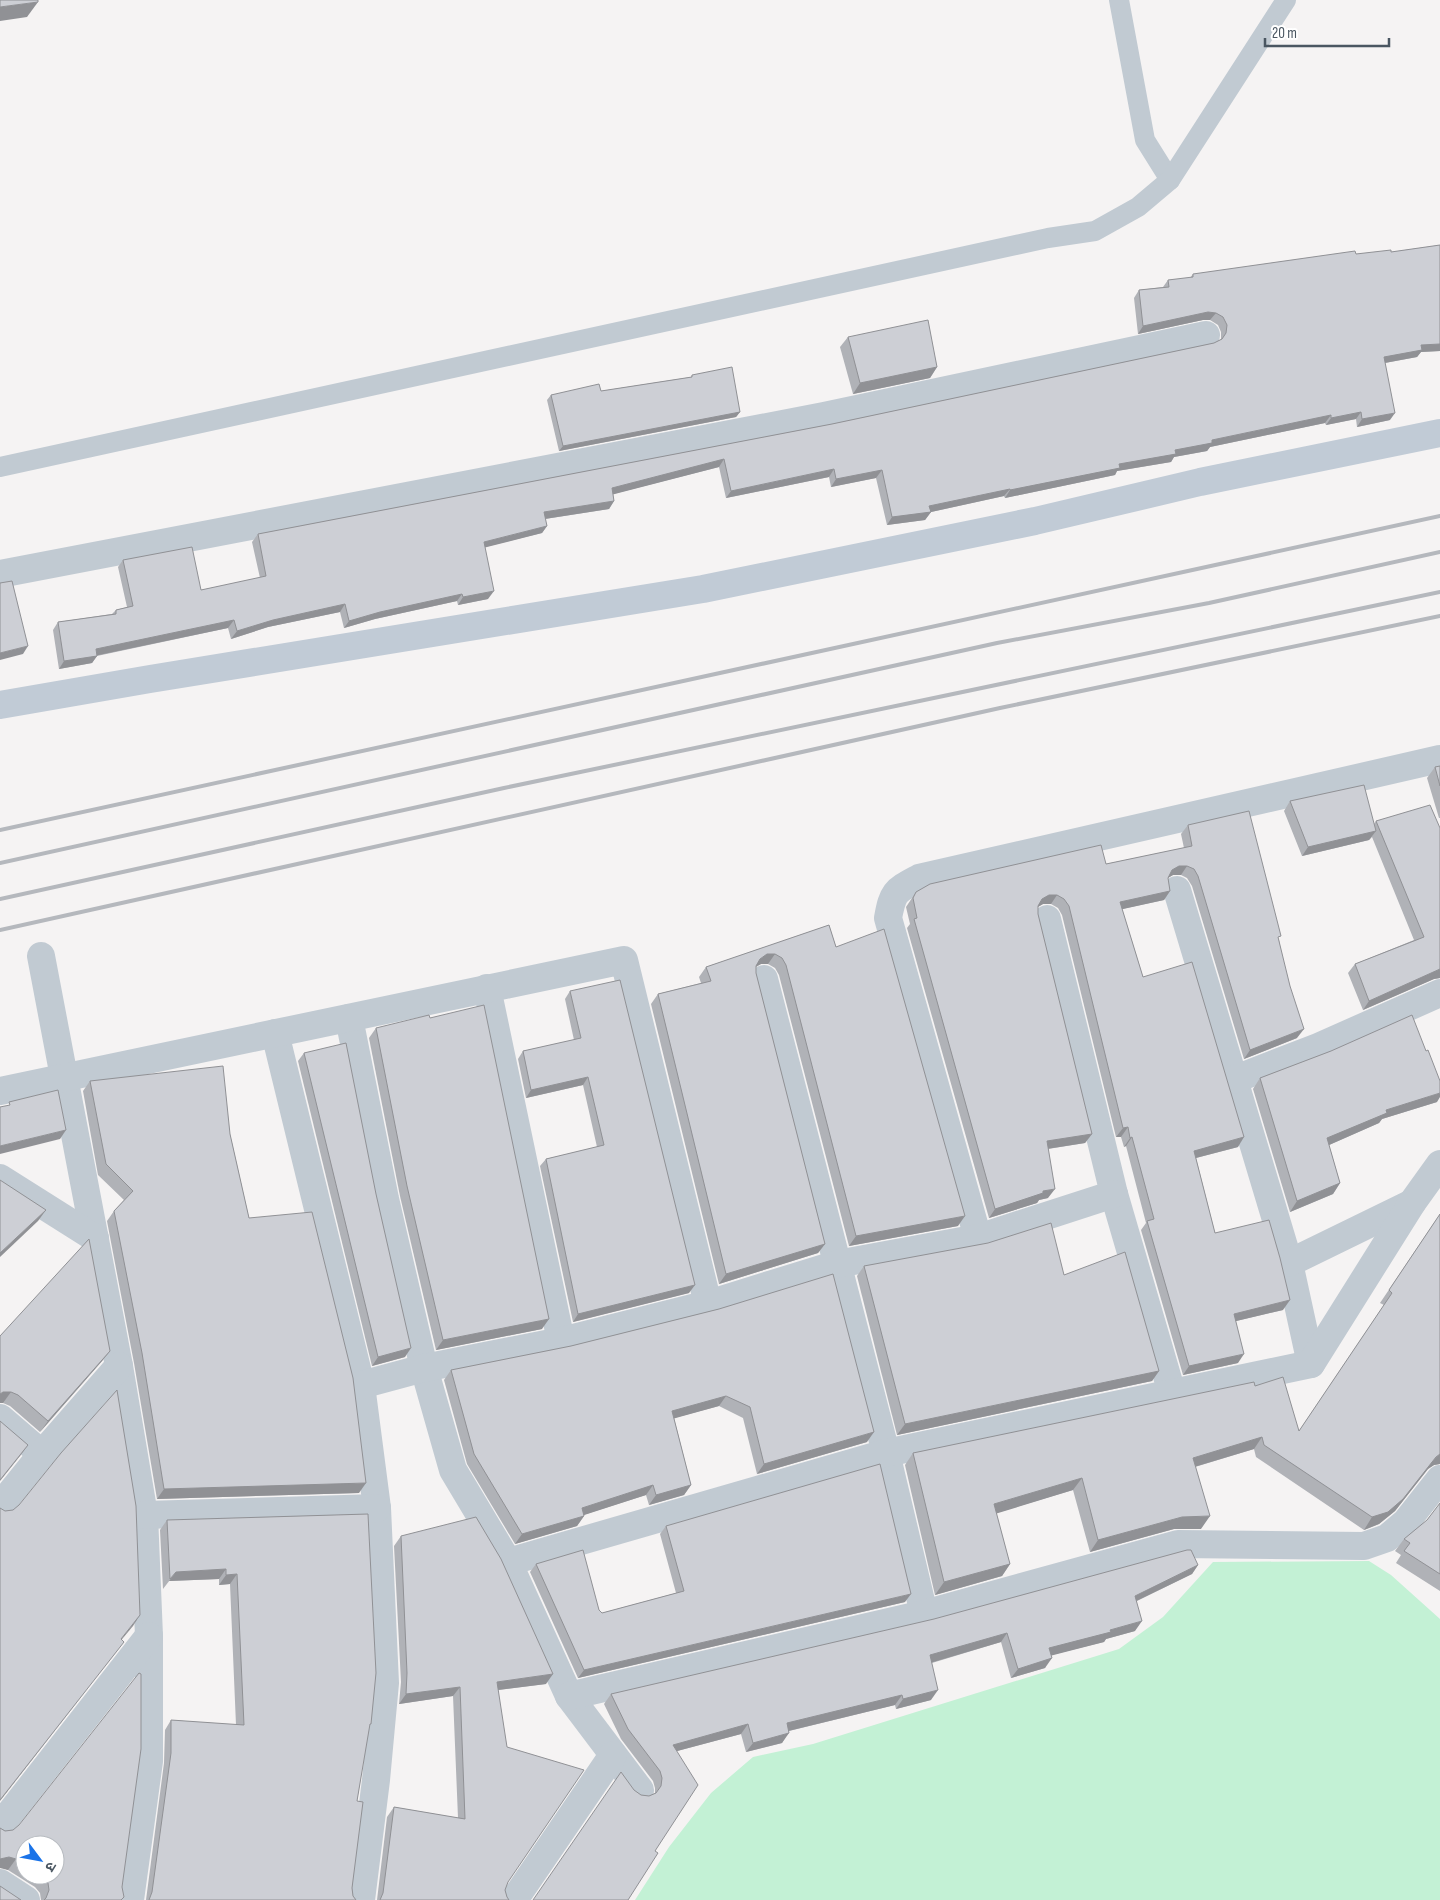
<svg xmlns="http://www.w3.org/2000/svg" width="1440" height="1900" viewBox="0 0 1440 1900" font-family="'Sofia Sans Condensed','Noto Sans Devanagari',sans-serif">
<rect width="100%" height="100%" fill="#f5f3f3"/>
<!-- green -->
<polygon fill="#c3f1d5" points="1369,1561 1391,1575 1440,1619 1440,1900 635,1900 669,1847 711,1793 753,1757 813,1744 1119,1649 1163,1617 1213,1562"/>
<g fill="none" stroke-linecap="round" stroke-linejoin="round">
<!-- lane -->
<g stroke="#c1cad2" stroke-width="20">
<polyline points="1119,0 1145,140 1170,180"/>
<polyline points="0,467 1048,238 1095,231 1138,207 1170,180 1286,0"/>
</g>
<!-- street -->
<g stroke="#c1cad2" stroke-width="28">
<polyline points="0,574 824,416 1206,335"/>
<polyline points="1177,890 1289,1263 1311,1364"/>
<polyline points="1047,919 1114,1194 1172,1393"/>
<polyline points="41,956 119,1366 144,1515 149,1636 149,1761 130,1900"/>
<polyline points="764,979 886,1453 924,1614"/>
<polyline points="487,988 561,1341"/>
<polyline points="349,1018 385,1199 424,1368 453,1470 508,1562 569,1696 640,1790"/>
<polyline points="275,1033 361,1385 377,1508 385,1683 376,1780 361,1900"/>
<polyline points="1233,1080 1318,1047 1440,993"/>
<polyline points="0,1091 624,960 708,1304"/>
<polyline points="0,1178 95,1238"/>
<path d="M 978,1238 L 888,918 C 893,891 895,891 919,878 L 1440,759"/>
<polyline points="1289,1263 1412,1203"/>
<polyline points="361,1385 424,1368 561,1341 708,1304 837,1264 978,1238 1114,1194"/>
<polyline points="0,1418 42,1454"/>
<polyline points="0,1506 42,1454 119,1366"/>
<polyline points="144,1515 377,1508"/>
<polyline points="508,1562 886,1453 1311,1364 1412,1203 1440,1164"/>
<polyline points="569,1696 924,1614 1178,1544 1364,1546 1387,1538 1406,1522 1440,1479"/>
<polyline points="0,1826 149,1636"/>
<polyline points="0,1883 26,1900"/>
<polyline points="514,1900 613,1755"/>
</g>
<!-- secondary -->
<polyline stroke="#c1cbd6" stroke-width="28" points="0,705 150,679 703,589 1035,521 1200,482 1440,433"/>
<!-- rail -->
<g stroke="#b5b8bd" stroke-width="4">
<polyline points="0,830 1440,516"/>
<polyline points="0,863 997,643 1209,603 1440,552"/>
<polyline points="0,899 504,788 1440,592"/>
<polyline points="0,930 1000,708 1440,616"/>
</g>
</g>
<!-- wall -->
<g fill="#b0b2b7" fill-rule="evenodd">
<polygon points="1440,245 1440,351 1421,352 1417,357 1385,363 1390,420 1357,427 1356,419 1326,425 1325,423 1210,447 1207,451 1174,457 1171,462 1117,471 1115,475 1005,498 1004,496 931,512 925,520 887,525 876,478 831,487 829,477 726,498 719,467 613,494 614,501 609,509 545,519 547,526 542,533 485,547 488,599 458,605 457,601 375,619 344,628 340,612 268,627 231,639 228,628 97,656 92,663 59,669 53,630 58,622 112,614 116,610 127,607 118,567 123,560 201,590 260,578 252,542 258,534 832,424 1214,343 1221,339 1221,332 1218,325 1210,320 1203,320 1138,334 1134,298 1139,290 1163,287 1168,280 1190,278 1193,274 1356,254 1391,252"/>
<polygon points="848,337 937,367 930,378 853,394 840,347"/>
<polygon points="692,375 740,412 736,417 559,451 547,400 551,395 601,391 691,377"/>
<polygon points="1440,766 1440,818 1439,818 1427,778 1435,767"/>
<polygon points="1290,801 1374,824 1376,821 1440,828 1440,978 1434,979 1363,1010 1348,973 1355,964 1414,940 1372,837 1369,840 1302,856 1284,811"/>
<polygon points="1188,825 1279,940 1297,1038 1244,1059 1192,886 1187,878 1181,875 1173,875 1168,878 1170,891 1164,900 1122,909 1143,977 1238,1147 1196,1158 1215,1233 1283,1310 1236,1321 1238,1363 1183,1375 1141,1230 1146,1223 1126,1146 1124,1147 1121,1137 1116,1137 1062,915 1058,908 1051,904 1043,904 1038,907 1038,914 1092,1134 1085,1143 1048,1149 1048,1198 1039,1200 1037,1203 989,1218 907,928 910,924 906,907 916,892 1106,864 1184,848 1181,834"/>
<polygon points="829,925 836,947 958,1226 849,1246 779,975 775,968 768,964 761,964 756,967 756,973 825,1244 818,1253 719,1284 651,1004 658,994 701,983 699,977 706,967"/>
<polygon points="570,991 689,1293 573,1322 540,1166 546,1159 597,1147 583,1085 526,1098 518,1059 523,1051 574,1040 565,999"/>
<polygon points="376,1028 542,1329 436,1350 400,1196 369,1038"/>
<polygon points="1331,1051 1437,1102 1382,1119 1379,1123 1329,1145 1340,1183 1333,1194 1290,1212 1253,1089 1260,1078"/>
<polygon points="304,1053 405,1357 372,1366 298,1061"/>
<polygon points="90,1081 230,1134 249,1218 359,1493 157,1499 134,1363 107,1221 114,1211 124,1200 98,1175 83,1091"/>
<polygon points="1440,1214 1440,1464 1434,1465 1428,1469 1395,1511 1379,1524 1364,1530 1256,1457 1254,1449 1195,1467 1201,1529 1174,1529 1090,1552 1073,1490 996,1513 1010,1564 1002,1576 935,1595 905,1465 913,1453 1255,1386 1299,1431 1384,1305 1380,1303"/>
<polygon points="864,1266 1064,1275 1159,1371 1152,1381 897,1435 857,1276"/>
<polygon points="0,1336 110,1351 102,1361 40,1432 10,1406 3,1403"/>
<polygon points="571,1346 867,1442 757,1474 743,1418 719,1406 674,1418 691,1485 684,1495 649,1505 646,1495 583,1515 584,1516 577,1526 515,1544 467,1464 444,1380 451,1370"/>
<polygon points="1440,1503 1440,1591 1396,1563 1401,1555 1395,1551 1404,1539 1427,1520"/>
<polygon points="368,1514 369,1727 357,1801 352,1888 353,1896 356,1900 146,1900 164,1763 165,1730 171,1720 236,1725 230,1584 219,1585 219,1579 169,1581 163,1589 160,1530 167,1520"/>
<polygon points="666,1526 905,1602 578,1678 530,1572 536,1564 599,1610 602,1613 676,1593 660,1534"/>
<polygon points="401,1536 546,1684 498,1690 508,1882 505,1890 507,1897 509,1900 377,1900 387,1817 394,1807 458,1818 453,1696 399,1704 401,1682 394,1546"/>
<polygon points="1198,1565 1192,1574 1137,1601 1135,1631 1106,1639 1104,1642 1051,1655 1045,1668 1011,1678 1001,1642 932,1663 931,1700 896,1709 895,1705 789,1731 782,1743 746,1752 741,1734 677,1751 655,1851 634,1790 641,1795 649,1796 655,1793 655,1788 653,1781 621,1739 604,1704 611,1694"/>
<path d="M 0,1828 L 122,1887 L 121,1900 L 41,1900 L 40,1893 L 35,1887 L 8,1870 L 1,1867 ZM 25,1845 L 55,1875 L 25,1875 Z"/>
</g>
<!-- shaded-wall -->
<g fill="#909195">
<polygon points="38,2 27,17 0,21 0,7"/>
<polygon points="1208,312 1216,313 1210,320 1203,320 1138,334 1143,326"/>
<polygon points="1440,344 1440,351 1421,352 1417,357 1379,364 1384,357 1421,345"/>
<polygon points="937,367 930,378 853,394 860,383"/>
<polygon points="740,412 736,417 559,451 563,446"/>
<polygon points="1361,412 1356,419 1326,425 1331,418"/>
<polygon points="1395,413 1390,420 1357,427 1362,419"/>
<polygon points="1331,415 1325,423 1210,447 1207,451 1174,457 1171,462 1117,471 1115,475 1005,498 1010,490 1119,464 1212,440"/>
<polygon points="724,459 719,467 607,496 612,488"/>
<polygon points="834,469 829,477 726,498 731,491"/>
<polygon points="882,470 876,478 831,487 836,479"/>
<polygon points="1010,489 1004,496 931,512 925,520 887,525 892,517 929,506"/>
<polygon points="614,501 609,509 538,520 544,512"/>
<polygon points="547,526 542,533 479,549 484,542"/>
<polygon points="494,591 488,599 458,605 463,597"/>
<polygon points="462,594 457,601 375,619 344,628 349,621 380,612"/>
<polygon points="345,604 340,612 268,627 231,639 237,631 273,620"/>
<polygon points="234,620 228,628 94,656 97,656 92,663 59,669 64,661 96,649"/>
<polygon points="28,646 23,654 0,660 0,653"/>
<polygon points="1376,831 1369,840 1302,856 1308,847"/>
<polygon points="1179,866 1187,866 1181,875 1173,875 1166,879 1172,870"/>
<polygon points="1170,891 1164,900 1114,911 1120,902"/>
<polygon points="1049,895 1057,895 1051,904 1043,904 1036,908 1042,899"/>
<polygon points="767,954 775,954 768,964 761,964 753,968 760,959"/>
<polygon points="1440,969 1440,978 1434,979 1363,1010 1369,1001"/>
<polygon points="1304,1029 1297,1038 1244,1059 1250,1050"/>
<polygon points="588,1077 583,1085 526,1098 531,1090"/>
<polygon points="1440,1093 1440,1097 1437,1102 1382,1119 1379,1123 1320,1149 1327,1138 1386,1110"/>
<polygon points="1128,1127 1121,1137 1116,1137 1123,1128"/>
<polygon points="66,1130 60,1139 0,1154 0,1146"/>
<polygon points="1092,1134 1085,1143 1040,1150 1047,1141"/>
<polygon points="1132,1137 1126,1146 1124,1147 1130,1138"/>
<polygon points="1244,1137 1238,1147 1188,1160 1194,1151"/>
<polygon points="1340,1183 1333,1194 1290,1212 1297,1201"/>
<polygon points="1055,1189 1048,1198 1039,1200 1037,1203 989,1218 995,1209 1043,1191"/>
<polygon points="46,1210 38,1221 0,1257 0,1253"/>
<polygon points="965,1216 958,1226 849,1246 856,1236"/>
<polygon points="825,1244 818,1253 719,1284 726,1274"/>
<polygon points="695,1285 689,1293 573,1322 578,1314"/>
<polygon points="1290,1300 1283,1310 1228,1323 1234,1314"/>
<polygon points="549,1319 542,1329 436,1350 443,1340"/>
<polygon points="411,1348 405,1357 372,1366 378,1357"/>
<polygon points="110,1351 102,1361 40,1432 48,1421"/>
<polygon points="1244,1354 1238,1363 1183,1375 1189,1366"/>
<polygon points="1159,1371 1152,1381 897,1435 905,1424"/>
<polygon points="3,1392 11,1392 3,1403 0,1403 0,1394"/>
<polygon points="726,1396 719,1406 665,1421 672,1411"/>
<polygon points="874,1432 867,1442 757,1474 764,1464"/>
<polygon points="1262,1437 1254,1449 1184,1470 1193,1458"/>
<polygon points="28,1445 20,1456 0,1481 0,1480"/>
<polygon points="1440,1454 1440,1464 1434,1465 1428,1469 1395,1511 1379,1524 1364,1530 1372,1517"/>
<polygon points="1082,1478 1073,1490 985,1517 994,1504"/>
<polygon points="366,1483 359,1493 157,1499 164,1489"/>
<polygon points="653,1485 646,1495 575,1518 582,1508"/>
<polygon points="691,1485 684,1495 649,1505 656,1495"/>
<polygon points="584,1516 577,1526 515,1544 522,1534"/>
<polygon points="1210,1516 1201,1529 1174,1529 1090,1552 1098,1540 1182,1517"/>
<polygon points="1010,1564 1002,1576 935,1595 944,1582"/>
<polygon points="1198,1565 1192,1574 1128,1605 1135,1596"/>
<polygon points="226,1569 219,1579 169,1581 163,1589 176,1572"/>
<polygon points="237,1574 230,1584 219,1585 226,1575"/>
<polygon points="911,1594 905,1602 578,1678 584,1670"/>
<polygon points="140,1615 133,1626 113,1650 121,1639"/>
<polygon points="1142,1621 1135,1631 1106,1639 1104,1642 1042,1658 1049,1648"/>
<polygon points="1007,1633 1001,1642 923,1665 930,1655"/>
<polygon points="124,1642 116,1652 0,1801 0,1800"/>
<polygon points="1052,1658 1045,1668 1011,1678 1018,1669"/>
<polygon points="553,1674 546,1684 490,1691 497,1682"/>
<polygon points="460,1687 453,1696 399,1704 406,1694"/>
<polygon points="938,1690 931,1700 896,1709 903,1699"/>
<polygon points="902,1695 895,1705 780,1733 787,1723"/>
<polygon points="748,1724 741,1734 666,1754 673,1745"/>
<polygon points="789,1733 782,1743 746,1752 753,1743"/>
<polygon points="9,1857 16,1859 8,1870 0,1868 0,1859"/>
</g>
<!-- building -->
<g fill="#cdcfd5" stroke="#909195">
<polygon points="0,0 38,0 38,2 0,7"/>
<polygon points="1440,245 1440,344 1421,345 1422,350 1384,357 1395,413 1362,419 1361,412 1331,418 1331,415 1212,440 1212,443 1175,450 1176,454 1119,464 1120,468 1010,490 1010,489 929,506 931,512 892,517 882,470 836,479 834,469 731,491 724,459 612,488 614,501 544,512 547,526 484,542 494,591 463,597 462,594 380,612 349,621 345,604 273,620 237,631 234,620 96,649 97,656 64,661 58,622 116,614 116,610 133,606 123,560 192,547 201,590 266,576 258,534 832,424 1214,343 1222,339 1226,333 1227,325 1223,317 1216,313 1208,312 1143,326 1139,290 1169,287 1168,280 1193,277 1193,274 1355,251 1356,254 1391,250 1391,252"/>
<polygon points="928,320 937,367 860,383 848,337"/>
<polygon points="732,367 740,412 563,446 551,395 599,384 601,391 692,377 692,375"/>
<polygon points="12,581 28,646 0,653 0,583"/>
<polygon points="1440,766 1440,786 1435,767"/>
<polygon points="1364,785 1376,831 1308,847 1290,801"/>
<polygon points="1430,805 1440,828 1440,969 1369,1001 1355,964 1424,937 1376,821"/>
<polygon points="1249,811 1281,936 1278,937 1290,986 1304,1029 1250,1050 1198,876 1194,869 1187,866 1179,866 1172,870 1168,878 1170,891 1120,902 1143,977 1192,962 1244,1137 1194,1151 1215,1233 1269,1220 1280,1258 1290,1300 1234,1314 1244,1354 1189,1366 1147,1221 1154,1219 1132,1137 1130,1138 1128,1127 1123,1128 1069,906 1064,899 1057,895 1049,895 1042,899 1038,906 1038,914 1092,1134 1047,1141 1055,1189 1043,1191 1043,1193 995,1209 914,919 917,918 913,898 916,892 930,884 1101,845 1106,864 1192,846 1188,825"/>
<polygon points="829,925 836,947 884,929 965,1216 856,1236 786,965 782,958 775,954 767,954 760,959 756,966 756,973 825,1244 726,1274 658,994 711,981 706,967"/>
<polygon points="620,980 695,1285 578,1314 546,1159 604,1145 588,1077 531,1090 523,1051 581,1038 570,991"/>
<polygon points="484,1005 549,1319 443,1340 407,1186 376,1028 429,1015 430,1018"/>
<polygon points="1412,1015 1426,1051 1428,1050 1440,1081 1440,1093 1386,1110 1387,1113 1327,1138 1340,1183 1297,1201 1260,1078 1331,1051"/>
<polygon points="346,1043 376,1194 411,1348 378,1357 304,1053"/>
<polygon points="223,1066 230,1134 249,1218 312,1212 353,1378 366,1483 164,1489 142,1353 114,1211 133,1191 106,1164 90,1081"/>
<polygon points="58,1090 66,1130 0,1146 0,1107 10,1105 9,1102"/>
<polygon points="0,1180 46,1210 0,1253"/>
<polygon points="1440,1214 1440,1454 1436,1457 1403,1499 1388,1512 1372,1517 1264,1445 1262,1437 1193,1458 1210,1516 1182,1517 1098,1540 1082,1478 994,1504 1010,1564 944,1582 913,1453 1254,1382 1255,1386 1283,1377 1299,1431 1392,1293 1389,1290"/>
<polygon points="1051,1223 1064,1275 1125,1252 1159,1371 905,1424 864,1266 988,1243"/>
<polygon points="89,1239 110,1351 48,1421 18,1395 11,1392 3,1392 0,1394 0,1336"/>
<polygon points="833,1274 874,1432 764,1464 750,1407 726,1396 672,1411 691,1485 656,1495 653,1485 582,1508 584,1516 522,1534 474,1454 451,1370 571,1346 719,1309"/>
<polygon points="117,1390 136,1506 140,1615 121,1639 124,1642 0,1800 0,1508 5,1511 13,1510 19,1505 61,1453"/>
<polygon points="0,1421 28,1445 0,1480"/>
<polygon points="880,1464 911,1594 584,1670 536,1564 583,1550 599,1610 602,1613 684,1591 666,1526"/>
<polygon points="1440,1503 1440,1574 1404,1551 1410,1543 1404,1539 1427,1520"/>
<polygon points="368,1514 376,1673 371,1724 370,1724 357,1801 363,1802 352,1888 353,1896 356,1900 149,1900 152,1892 171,1753 171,1720 244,1725 237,1574 226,1575 226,1569 176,1572 170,1579 167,1520"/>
<polygon points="476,1517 501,1559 553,1674 497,1682 507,1747 584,1770 508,1882 505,1890 507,1897 509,1900 380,1900 383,1893 394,1807 465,1819 460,1687 406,1694 407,1673 401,1536"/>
<polygon points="1187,1550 1191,1550 1198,1565 1135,1596 1142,1621 1110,1630 1111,1632 1049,1648 1052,1658 1018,1669 1007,1633 930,1655 938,1690 903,1699 902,1695 787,1723 789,1733 753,1743 748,1724 673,1745 698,1785 655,1851 658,1853 628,1900 533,1900 621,1772 634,1790 641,1795 649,1796 656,1793 661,1786 662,1778 660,1771 628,1729 611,1694 934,1619"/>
<polygon points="139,1673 141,1674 141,1749 122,1887 124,1897 121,1900 44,1900 46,1898 49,1890 48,1883 40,1875 55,1875 55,1845 25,1845 25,1865 16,1859 9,1857 0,1859 0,1828 5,1831 13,1830 19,1825"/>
<polygon points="0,1886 21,1900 0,1900"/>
</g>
<!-- north arrow -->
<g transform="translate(40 1860) rotate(122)"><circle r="24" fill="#ffffff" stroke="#b7bbc0"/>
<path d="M0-4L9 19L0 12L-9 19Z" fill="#1a73e8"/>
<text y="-8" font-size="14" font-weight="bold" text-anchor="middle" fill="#4a5661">उ</text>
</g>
<!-- scale -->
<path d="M1265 38v8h124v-8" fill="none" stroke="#4a5661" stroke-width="2.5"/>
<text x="1272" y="38" font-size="15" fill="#4a5661" stroke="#ffffff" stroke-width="4" paint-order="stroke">20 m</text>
</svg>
